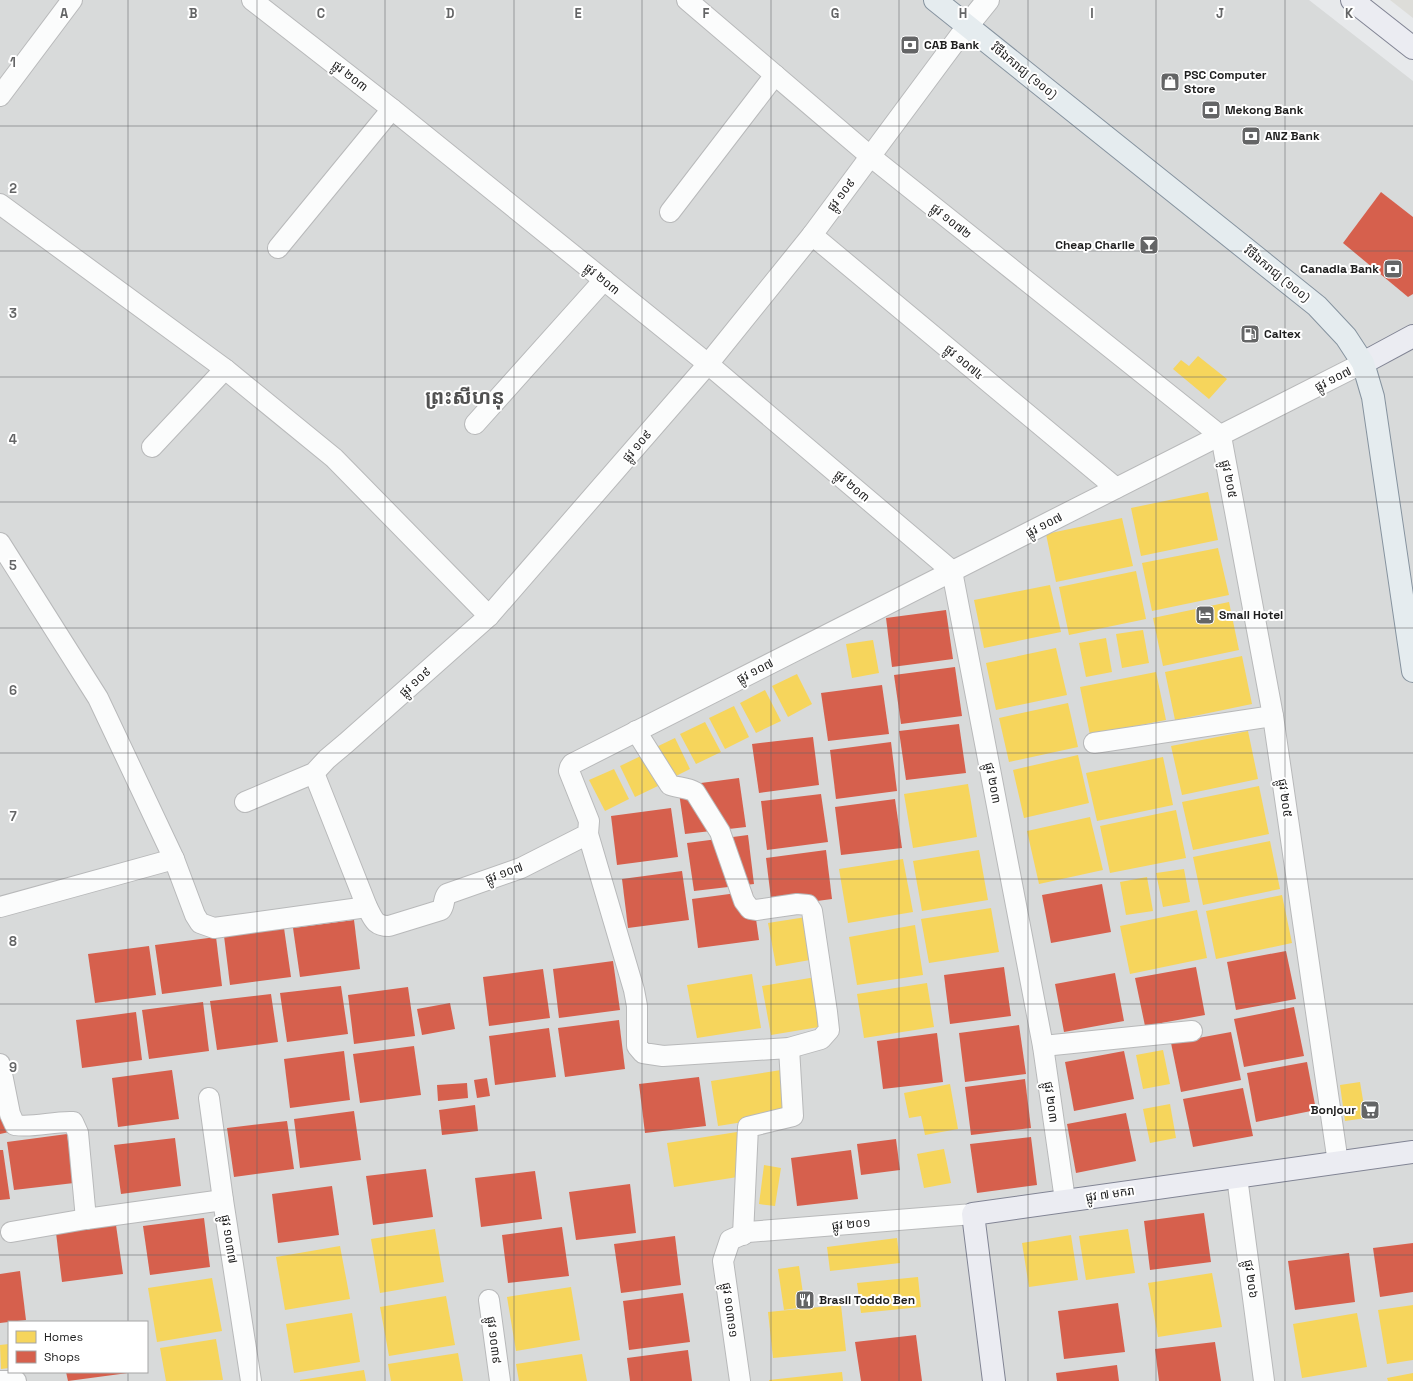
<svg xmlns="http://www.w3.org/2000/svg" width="1413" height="1381" viewBox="0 0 1413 1381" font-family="'Space Grotesk','Noto Sans Khmer',sans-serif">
<rect width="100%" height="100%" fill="#e7e9eb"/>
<!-- residential -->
<path fill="#d8dada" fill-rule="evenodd" d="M 0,0 L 1309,0 L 1413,81 L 1413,1381 L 0,1381 ZM 9,1322 L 147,1322 L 147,1372 L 9,1372 Z"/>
<!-- plaza -->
<polygon fill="#ddddd9" points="1390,0 1413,0 1413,18"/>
<!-- homes -->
<g fill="#f6d55c">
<polygon points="1198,356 1227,379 1209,399 1173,369 1181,360 1189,366"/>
<polygon points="1208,492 1218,540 1141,556 1131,508"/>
<polygon points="1122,518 1133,566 1056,582 1046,534"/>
<polygon points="1218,548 1229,595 1152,611 1142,563"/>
<polygon points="1136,571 1146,619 1069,635 1059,587"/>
<polygon points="1050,585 1061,632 984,648 974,600"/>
<polygon points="1229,602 1239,650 1163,666 1153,618"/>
<polygon points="1143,630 1149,663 1122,668 1116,634"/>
<polygon points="1106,638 1112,672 1086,677 1079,643"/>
<polygon points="873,640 879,673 852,678 846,644"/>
<polygon points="1056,648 1067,695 996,710 986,663"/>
<polygon points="1242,656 1252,704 1175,720 1165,672"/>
<polygon points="1156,672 1166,720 1090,735 1080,687"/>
<polygon points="797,674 812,704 788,717 772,686"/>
<polygon points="765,690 781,721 756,733 740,703"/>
<polygon points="1068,703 1078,747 1009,762 999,718"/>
<polygon points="734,706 749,737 725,749 709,718"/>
<polygon points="705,722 721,752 696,764 680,734"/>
<polygon points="1248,731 1258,779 1182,795 1171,746"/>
<polygon points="675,738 690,769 666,781 650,750"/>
<polygon points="645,754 660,785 635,797 620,766"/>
<polygon points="1078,755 1089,803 1024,818 1013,770"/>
<polygon points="1163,757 1173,805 1097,821 1086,773"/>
<polygon points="614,769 629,799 605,811 589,780"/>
<polygon points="968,784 977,837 913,848 904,794"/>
<polygon points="1259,786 1269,834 1193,850 1182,802"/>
<polygon points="1176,810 1186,858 1110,873 1100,826"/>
<polygon points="1090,817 1103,870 1039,884 1027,831"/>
<polygon points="1270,841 1280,889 1203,905 1193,857"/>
<polygon points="979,850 988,900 922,911 913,861"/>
<polygon points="903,859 913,912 848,923 839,869"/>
<polygon points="1184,869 1190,902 1163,907 1156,873"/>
<polygon points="1147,877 1153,911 1126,915 1120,882"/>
<polygon points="1282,895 1292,943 1216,959 1206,911"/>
<polygon points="991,908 999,952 929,963 921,919"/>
<polygon points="1197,910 1207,958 1130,974 1120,926"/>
<polygon points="819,915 827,957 776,966 768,923"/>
<polygon points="915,925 923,975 857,985 849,937"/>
<polygon points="752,974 761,1028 697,1038 687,985"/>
<polygon points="828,975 837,1024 771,1035 762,986"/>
<polygon points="927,983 934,1027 864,1038 857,994"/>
<polygon points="1163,1050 1170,1084 1143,1089 1136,1055"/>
<polygon points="781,1070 788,1115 718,1126 711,1081"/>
<polygon points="1360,1082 1366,1118 1345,1121 1340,1085"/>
<polygon points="950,1084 958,1129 925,1135 921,1116 909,1118 904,1093"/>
<polygon points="1170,1104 1176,1138 1150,1143 1143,1109"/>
<polygon points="737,1132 744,1176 674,1187 667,1143"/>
<polygon points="944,1149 951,1183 924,1188 917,1154"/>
<polygon points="764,1165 781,1168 775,1206 759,1204"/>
<polygon points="435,1229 444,1282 380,1293 371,1239"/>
<polygon points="1128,1229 1135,1273 1086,1280 1079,1236"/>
<polygon points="1071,1235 1078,1280 1029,1287 1022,1243"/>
<polygon points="897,1238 900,1263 830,1271 827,1247"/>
<polygon points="340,1246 350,1299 285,1310 276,1257"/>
<polygon points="799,1266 805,1307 784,1310 778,1269"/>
<polygon points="1212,1273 1222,1327 1158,1337 1148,1283"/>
<polygon points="918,1277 921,1307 861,1313 857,1283"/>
<polygon points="212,1278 222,1331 157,1342 148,1288"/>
<polygon points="571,1287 580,1340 516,1351 507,1297"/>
<polygon points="446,1296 455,1345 389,1356 380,1307"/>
<polygon points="841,1305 846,1351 773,1358 768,1312"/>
<polygon points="1413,1305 1413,1360 1387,1364 1378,1310"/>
<polygon points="352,1313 360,1362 294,1373 286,1324"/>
<polygon points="1357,1313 1367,1367 1302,1378 1293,1324"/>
<polygon points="216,1339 223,1380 166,1381 160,1348"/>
<polygon points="9,1344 9,1368 1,1369 0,1345"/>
<polygon points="458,1353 463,1381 391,1381 388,1364"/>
<polygon points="582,1354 587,1381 519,1381 516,1364"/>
<polygon points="364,1370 366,1381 300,1381 300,1380"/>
<polygon points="842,1372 843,1381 769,1381 769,1380"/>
<polygon points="1413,1373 1413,1381 1388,1381 1387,1378"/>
</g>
<!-- shops -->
<g fill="#d6604d">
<polygon points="1381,192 1413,217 1413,294 1408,297 1343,243"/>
<polygon points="946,610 953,659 892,667 886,618"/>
<polygon points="955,667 962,716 901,724 894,675"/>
<polygon points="882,685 889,734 828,741 821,693"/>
<polygon points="959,724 966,773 906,780 899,731"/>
<polygon points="813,737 819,785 759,793 752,744"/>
<polygon points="891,742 897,791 836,799 830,750"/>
<polygon points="739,778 746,827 685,834 678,786"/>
<polygon points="821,794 828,842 767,850 761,801"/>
<polygon points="895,799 902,848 841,855 835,807"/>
<polygon points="671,808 678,857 617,865 611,816"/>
<polygon points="748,835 754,884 694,891 687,843"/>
<polygon points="826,850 832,899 772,907 766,858"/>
<polygon points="682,871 689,920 628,928 622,879"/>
<polygon points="1102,884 1111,932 1051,943 1042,895"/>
<polygon points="752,891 759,940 698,948 692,899"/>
<polygon points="354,920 360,969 300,977 293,928"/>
<polygon points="284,928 291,977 230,985 224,936"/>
<polygon points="216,937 222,986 162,994 155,945"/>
<polygon points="149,946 156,995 95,1003 88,954"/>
<polygon points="1286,951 1296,999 1236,1010 1227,962"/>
<polygon points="613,961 620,1010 559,1018 553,969"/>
<polygon points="1004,967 1011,1016 950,1024 944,975"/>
<polygon points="1196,967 1205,1015 1145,1026 1135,978"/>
<polygon points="543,969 550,1018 489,1026 483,977"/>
<polygon points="1115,973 1124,1021 1064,1032 1055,984"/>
<polygon points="341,986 348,1034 287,1042 280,993"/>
<polygon points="408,987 415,1036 354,1044 348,995"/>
<polygon points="271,994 278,1042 217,1050 210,1001"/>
<polygon points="203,1002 209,1051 149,1059 142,1010"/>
<polygon points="450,1003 455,1029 422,1035 417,1009"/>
<polygon points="1294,1007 1304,1056 1244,1067 1234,1019"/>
<polygon points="136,1012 142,1060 82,1068 76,1020"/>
<polygon points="619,1020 625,1069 565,1077 558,1028"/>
<polygon points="1019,1025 1026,1074 965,1082 959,1033"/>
<polygon points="549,1028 556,1077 495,1085 489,1036"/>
<polygon points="1231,1032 1241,1080 1181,1092 1171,1043"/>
<polygon points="937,1033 943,1082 883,1089 877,1041"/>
<polygon points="414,1046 421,1095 360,1103 353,1054"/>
<polygon points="344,1051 350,1100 290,1108 284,1059"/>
<polygon points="1124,1051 1134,1099 1074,1111 1065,1062"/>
<polygon points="1307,1062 1316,1110 1256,1122 1247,1073"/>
<polygon points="172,1070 179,1119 118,1127 112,1078"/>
<polygon points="699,1077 706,1126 645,1133 639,1084"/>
<polygon points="487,1078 490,1096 477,1098 474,1080"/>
<polygon points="1025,1079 1031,1128 971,1135 965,1087"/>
<polygon points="467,1083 468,1098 438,1101 437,1085"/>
<polygon points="0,1084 9,1132 0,1134"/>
<polygon points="1243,1088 1253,1136 1193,1147 1183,1099"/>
<polygon points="475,1105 478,1131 442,1135 439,1110"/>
<polygon points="354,1111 361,1160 300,1168 294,1119"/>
<polygon points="1126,1113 1136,1161 1076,1173 1067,1124"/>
<polygon points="287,1121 294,1169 234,1177 227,1128"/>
<polygon points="67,1134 74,1183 14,1190 7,1142"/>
<polygon points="1031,1137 1037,1185 977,1193 970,1144"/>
<polygon points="175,1138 181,1186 121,1194 114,1145"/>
<polygon points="896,1139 900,1170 861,1175 857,1144"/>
<polygon points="0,1150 3,1150 10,1199 0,1200"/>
<polygon points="851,1150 858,1199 797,1206 791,1158"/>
<polygon points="426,1169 433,1217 373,1225 366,1176"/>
<polygon points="535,1171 542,1219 481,1227 475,1178"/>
<polygon points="630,1184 636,1233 576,1240 569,1192"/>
<polygon points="332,1186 339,1235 278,1243 272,1194"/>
<polygon points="1204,1213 1211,1262 1150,1270 1144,1221"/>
<polygon points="204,1218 210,1267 150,1275 143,1226"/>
<polygon points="116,1225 123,1274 62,1282 56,1233"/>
<polygon points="562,1227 569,1276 508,1283 502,1235"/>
<polygon points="675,1236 681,1285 621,1293 614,1244"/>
<polygon points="1413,1243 1413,1292 1380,1297 1373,1248"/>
<polygon points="1349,1253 1355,1302 1295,1310 1288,1261"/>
<polygon points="20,1271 26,1320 0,1323 0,1274"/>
<polygon points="683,1293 690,1342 629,1350 623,1301"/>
<polygon points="1118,1303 1125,1352 1064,1359 1058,1311"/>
<polygon points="916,1335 922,1381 861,1381 855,1342"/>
<polygon points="1215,1342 1221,1381 1159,1381 1155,1349"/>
<polygon points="688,1350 692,1381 630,1381 627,1358"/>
<polygon points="1117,1365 1119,1381 1057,1381 1056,1373"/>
<polygon points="66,1372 128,1372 128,1373 68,1381"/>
</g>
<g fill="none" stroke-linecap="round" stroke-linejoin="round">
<!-- minor casing -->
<g stroke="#b8b9ba" stroke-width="22">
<g id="minor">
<polyline points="252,0 392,109 708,364 952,571 1043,1046 1065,1200"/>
<polyline points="687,0 870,156 1221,436 1273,716 1338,1163"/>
<polyline points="0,96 72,0"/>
<polyline points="0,204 225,369 334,458 489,616"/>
<polyline points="670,212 775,75"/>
<polyline points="812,235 1116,488"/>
<polyline points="278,248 392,109"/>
<polyline points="475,424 604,280"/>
<polyline points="152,447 225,369"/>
<polyline points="0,543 98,698 174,859 195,915 200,923 214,928 367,907"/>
<polyline points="1094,743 1273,716"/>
<path d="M 314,773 L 367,907 C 373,918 374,926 389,926 L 441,910 C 445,905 443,899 447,894 L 521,868 L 588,834 L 589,821 L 569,771 L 570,767 L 572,764 L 1363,363"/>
<polyline points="245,802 314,773 327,759 346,743 489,616 708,364 812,235 967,26"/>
<path d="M 588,834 L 634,990 L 637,1006 L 637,1046 L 643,1053 L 663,1056 L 789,1048 L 821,1039 L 829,1030 L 827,1012 L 812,911 L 808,905 L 797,904 L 756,910 L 750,909 L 744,901 L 720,832 L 695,792 C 687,787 678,788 670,785 L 636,731"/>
<polyline points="0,907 174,859"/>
<polyline points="1043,1046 1192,1031"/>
<path d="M 0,1064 L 10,1114 L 15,1125 C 34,1128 53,1121 73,1122 L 78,1133 L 86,1219"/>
<polyline points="209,1098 223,1200 251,1381"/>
<polyline points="1237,1177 1264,1381"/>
<polyline points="11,1232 86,1219 223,1200"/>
<polyline points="743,1235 748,1127 793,1116 789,1048"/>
<polyline points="489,1300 500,1381"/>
<polyline points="0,1381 16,1381"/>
<polyline points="740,1381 723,1261 730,1240 748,1232 973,1214"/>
</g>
</g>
<!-- tertiary casing -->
<g stroke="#b8b9ba" stroke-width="24">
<polyline id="tertiary" points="967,26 988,0"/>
</g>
<!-- secondary casing -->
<g stroke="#818494" stroke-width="24">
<g id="secondary">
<polyline points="1352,0 1413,48"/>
<polyline points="1363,363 1413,336"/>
<polyline points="994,1381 973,1214 1413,1152"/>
</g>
</g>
<!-- primary casing -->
<g stroke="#86939f" stroke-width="24">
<polyline id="primary" points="935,0 1317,306 1346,337 1363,363 1373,397 1413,671"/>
</g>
<!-- minor -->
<use href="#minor" stroke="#fbfcfc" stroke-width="20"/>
<!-- tertiary -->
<use href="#tertiary" stroke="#fbfcfc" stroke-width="22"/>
<!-- secondary -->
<use href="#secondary" stroke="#ebecf2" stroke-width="22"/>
<!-- primary -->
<use href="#primary" stroke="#e5ecef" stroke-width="22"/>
</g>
<!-- grid -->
<path fill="none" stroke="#646566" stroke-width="1" stroke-opacity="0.55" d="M 128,0 L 128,1322M 257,0 L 257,1381M 385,0 L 385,1381M 514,0 L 514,1381M 642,0 L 642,1381M 771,0 L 771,1381M 899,0 L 899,1381M 1028,0 L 1028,1381M 1156,0 L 1156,1381M 1285,0 L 1285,1381M 0,126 L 1413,126M 0,251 L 1413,251M 0,377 L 1413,377M 0,502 L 1413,502M 0,628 L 1413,628M 0,753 L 1413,753M 0,879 L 1413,879M 0,1004 L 1413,1004M 0,1130 L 1413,1130M 0,1255 L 1413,1255M 128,1372 L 128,1381"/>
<!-- icons -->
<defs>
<g id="bank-square" transform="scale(1)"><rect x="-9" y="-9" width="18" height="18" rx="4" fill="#646566" stroke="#fff"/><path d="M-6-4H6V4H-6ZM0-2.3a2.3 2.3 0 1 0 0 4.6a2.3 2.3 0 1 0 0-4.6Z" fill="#fff"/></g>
<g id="shop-square" transform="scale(1)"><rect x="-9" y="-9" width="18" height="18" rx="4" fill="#646566" stroke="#fff"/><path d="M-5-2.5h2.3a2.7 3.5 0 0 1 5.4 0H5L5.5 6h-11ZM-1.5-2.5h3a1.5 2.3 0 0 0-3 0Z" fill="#fff"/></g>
<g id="bar-square" transform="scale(1)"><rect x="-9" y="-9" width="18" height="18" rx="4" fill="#646566" stroke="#fff"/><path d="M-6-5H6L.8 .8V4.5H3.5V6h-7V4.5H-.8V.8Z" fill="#fff"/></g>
<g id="fuel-square" transform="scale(1)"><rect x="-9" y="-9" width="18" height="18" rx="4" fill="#646566" stroke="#fff"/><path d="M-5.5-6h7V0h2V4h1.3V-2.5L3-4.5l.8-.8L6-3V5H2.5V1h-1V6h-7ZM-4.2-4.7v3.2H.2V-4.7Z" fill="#fff"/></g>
<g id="hotel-square" transform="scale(1)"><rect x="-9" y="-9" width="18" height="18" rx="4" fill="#646566" stroke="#fff"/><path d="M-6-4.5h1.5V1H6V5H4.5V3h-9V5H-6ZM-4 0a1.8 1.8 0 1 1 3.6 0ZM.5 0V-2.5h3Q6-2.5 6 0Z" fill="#fff"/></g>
<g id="supermarket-square" transform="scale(1)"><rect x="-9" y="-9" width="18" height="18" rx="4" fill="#646566" stroke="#fff"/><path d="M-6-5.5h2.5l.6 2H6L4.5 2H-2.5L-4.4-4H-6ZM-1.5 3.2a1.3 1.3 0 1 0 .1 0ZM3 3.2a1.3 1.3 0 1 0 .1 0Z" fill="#fff"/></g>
<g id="restaurant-square" transform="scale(1)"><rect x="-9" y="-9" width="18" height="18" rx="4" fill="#646566" stroke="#fff"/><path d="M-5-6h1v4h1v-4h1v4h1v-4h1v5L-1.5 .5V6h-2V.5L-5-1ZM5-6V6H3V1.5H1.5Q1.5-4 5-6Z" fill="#fff"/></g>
</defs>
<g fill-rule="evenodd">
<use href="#bank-square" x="910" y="45"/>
<use href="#shop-square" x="1170" y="82"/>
<use href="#bank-square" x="1211" y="110"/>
<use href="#bank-square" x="1251" y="136"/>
<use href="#bar-square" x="1149" y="245"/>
<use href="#bank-square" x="1393" y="269"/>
<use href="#fuel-square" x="1250" y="334"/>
<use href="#hotel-square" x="1205" y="615"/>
<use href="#supermarket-square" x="1370" y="1110"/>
<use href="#restaurant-square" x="805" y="1300"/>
</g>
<g text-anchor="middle" stroke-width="4" stroke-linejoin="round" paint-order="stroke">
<!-- poi labels -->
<g font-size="12" font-weight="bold" fill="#1e1e1e" stroke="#fff" text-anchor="start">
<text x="924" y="49">CAB Bank</text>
<text x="1184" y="79">PSC Computer<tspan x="1184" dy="14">Store</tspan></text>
<text x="1225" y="114">Mekong Bank</text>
<text x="1265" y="140">ANZ Bank</text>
<text x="1135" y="249" text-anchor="end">Cheap Charlie</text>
<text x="1379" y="273" text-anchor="end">Canadia Bank</text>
<text x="1264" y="338">Caltex</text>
<text x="1219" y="619">Small Hotel</text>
<text x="1356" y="1114" text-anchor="end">Bonjour</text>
<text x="819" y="1304">Brasil Toddo Ben</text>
</g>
<!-- street labels -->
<g font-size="12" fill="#1e1e1e" stroke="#fff">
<text transform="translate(1024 71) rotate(39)" y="4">វិថីឯករាជ្យ (១០០)</text>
<text transform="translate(350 76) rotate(38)" y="4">ផ្លូវ ២០៣</text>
<text transform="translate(841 195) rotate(-53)" y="4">ផ្លូវ ១០៩</text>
<text transform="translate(951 221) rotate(39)" y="4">ផ្លូវ ១០៧២</text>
<text transform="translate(1277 274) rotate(39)" y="4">វិថីឯករាជ្យ (១០០)</text>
<text transform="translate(602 279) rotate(39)" y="4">ផ្លូវ ២០៣</text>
<text transform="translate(964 362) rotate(40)" y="4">ផ្លូវ ១០៧៤</text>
<text transform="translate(1333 379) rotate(-27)" y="4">ផ្លូវ ១០៧</text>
<text transform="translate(637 446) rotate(-49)" y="4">ផ្លូវ ១០៩</text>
<text transform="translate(1229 479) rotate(79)" y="4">ផ្លូវ ២០៥</text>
<text transform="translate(852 486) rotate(40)" y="4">ផ្លូវ ២០៣</text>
<text transform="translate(1044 525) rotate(-27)" y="4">ផ្លូវ ១០៧</text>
<text transform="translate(755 671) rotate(-27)" y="4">ផ្លូវ ១០៧</text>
<text transform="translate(415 682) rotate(-42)" y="4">ផ្លូវ ១០៩</text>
<text transform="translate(993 783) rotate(79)" y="4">ផ្លូវ ២០៣</text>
<text transform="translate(1285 798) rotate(82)" y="4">ផ្លូវ ២០៥</text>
<text transform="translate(504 873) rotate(-20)" y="4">ផ្លូវ ១០៧</text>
<text transform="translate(1051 1102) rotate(82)" y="4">ផ្លូវ ២០៣</text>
<text transform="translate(1110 1194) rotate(-8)" y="4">ផ្លូវ ៧ មករា</text>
<text transform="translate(851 1224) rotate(-5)" y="4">ផ្លូវ ២០១</text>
<text transform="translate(229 1239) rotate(81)" y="4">ផ្លូវ ១០៣៧</text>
<text transform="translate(1251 1279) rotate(82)" y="4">ផ្លូវ ២០៦</text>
<text transform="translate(730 1310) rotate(82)" y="4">ផ្លូវ ១០៣១១</text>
<text transform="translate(494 1340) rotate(83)" y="4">ផ្លូវ ១០៣៩</text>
</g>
<!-- town labels -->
<g font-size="20" font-weight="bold" fill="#515151" stroke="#fff">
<text x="465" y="404">ព្រះសីហនុ</text>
</g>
</g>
<g font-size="13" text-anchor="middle" font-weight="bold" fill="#646566" stroke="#fff" stroke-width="4" stroke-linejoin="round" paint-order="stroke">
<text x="64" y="18">A</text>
<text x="193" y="18">B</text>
<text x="321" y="18">C</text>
<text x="450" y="18">D</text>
<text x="578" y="18">E</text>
<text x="706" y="18">F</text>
<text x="835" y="18">G</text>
<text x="963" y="18">H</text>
<text x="1092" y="18">I</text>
<text x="1220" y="18">J</text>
<text x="1349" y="18">K</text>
<text x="13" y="67">1</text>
<text x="13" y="193">2</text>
<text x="13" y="318">3</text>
<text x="13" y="444">4</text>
<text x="13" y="570">5</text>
<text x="13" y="695">6</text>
<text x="13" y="821">7</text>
<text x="13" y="946">8</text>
<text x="13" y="1072">9</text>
</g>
<!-- legend -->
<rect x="8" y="1321" width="140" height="52" fill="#ffffff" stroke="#a5a5a5"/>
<rect x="16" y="1331" width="20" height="12" fill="#f6d55c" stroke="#a5a5a5"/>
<text x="44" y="1341" font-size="12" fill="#1e1e1e">Homes</text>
<rect x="16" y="1351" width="20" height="12" fill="#d6604d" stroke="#a5a5a5"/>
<text x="44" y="1361" font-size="12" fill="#1e1e1e">Shops</text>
</svg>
